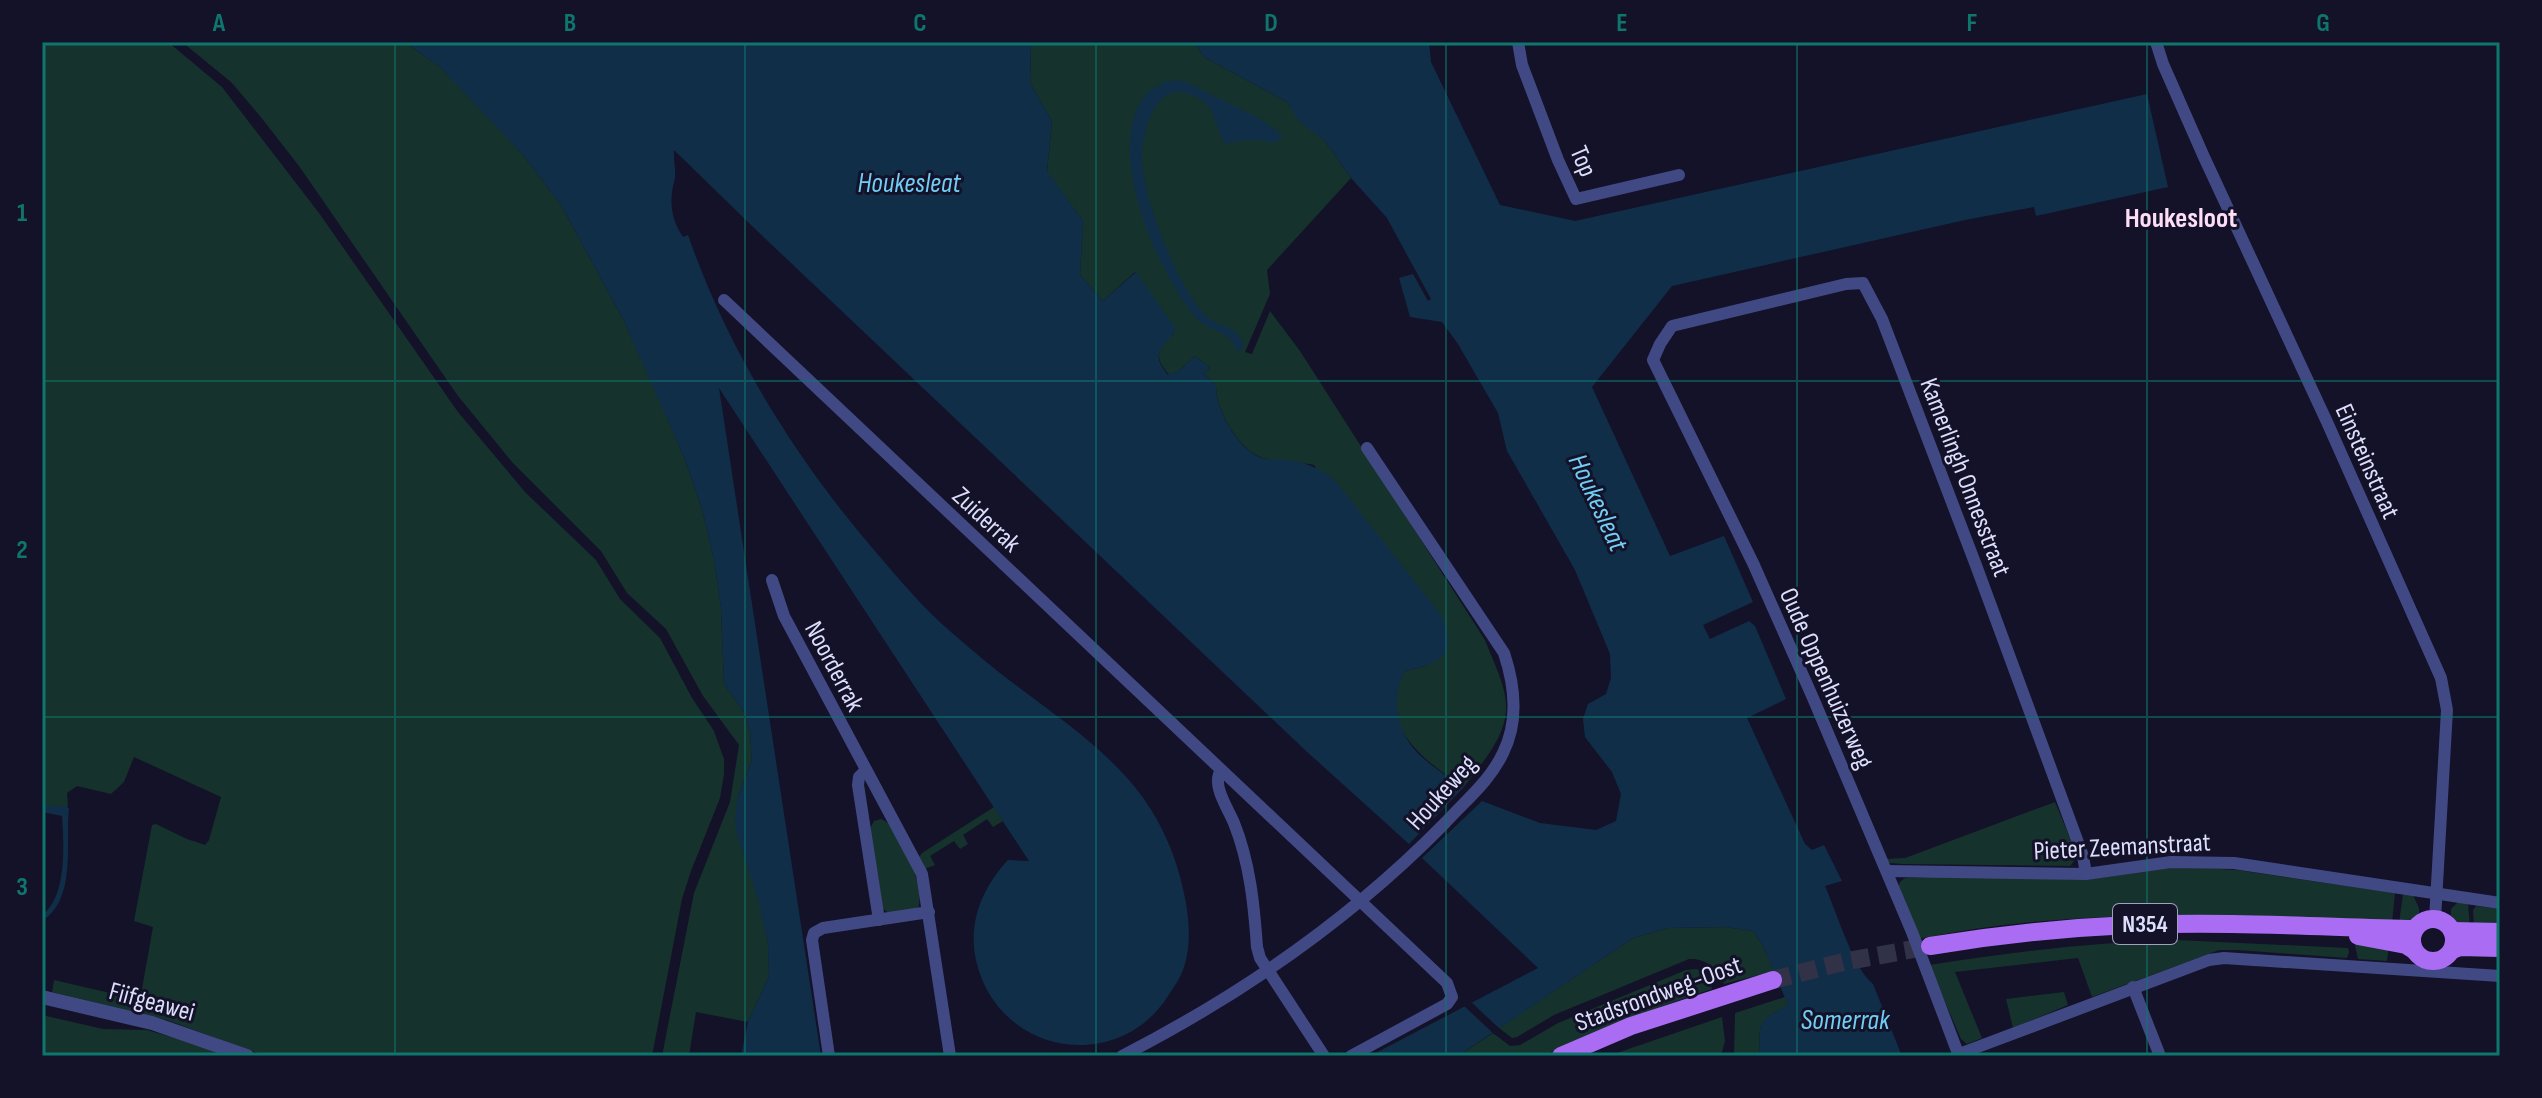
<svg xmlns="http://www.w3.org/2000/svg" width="2542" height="1098" viewBox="0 0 2542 1098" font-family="'Sofia Sans Condensed',sans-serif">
<rect width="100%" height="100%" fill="#131228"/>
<!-- green -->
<g fill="#16322c">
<polygon points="42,42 168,42 222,87 319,213 458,412 525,492 596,560 620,599 660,638 692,698 714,731 724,759 724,774 720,798 691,871 682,899 652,1056 265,1056 167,1020 52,992 54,980 140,1000 153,927 134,921 152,825 156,824 187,839 205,845 209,840 221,797 134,757 124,782 111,794 77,786 67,793 68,806 42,806"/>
<polygon points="182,42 405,42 440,67 480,106 523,155 561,205 624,321 650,378 684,457 702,509 714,559 721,608 724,684 744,712 750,732 752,760 738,797 768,943 769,976 748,1022 696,1012 689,1056 662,1056 694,893 730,802 739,745 703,696 666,629 627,593 601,551 512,462 458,396 299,166 260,116 231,82"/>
<path d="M 1031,42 L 1194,42 L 1204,57 L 1287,102 L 1299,119 L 1325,141 L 1351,178 L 1267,270 L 1270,294 L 1245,352 L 1252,354 L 1270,311 L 1300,351 L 1485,640 C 1493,661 1508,689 1506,711 C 1504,740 1480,765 1464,787 C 1424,761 1374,724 1405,671 L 1425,666 L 1314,465 C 1298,462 1279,463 1263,458 C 1239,451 1215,409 1216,385 L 1203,373 L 1210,368 L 1195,356 L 1179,371 L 1169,375 C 1153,356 1157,349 1174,333 L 1135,272 L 1103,301 L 1080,275 L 1083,221 L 1047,172 L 1052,121 L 1030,83 Z"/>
<polygon points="2055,802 2075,850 2076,859 2070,866 1903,864 1890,863 1885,859 1905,858"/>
<polygon points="994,807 1003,821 993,827 987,819 963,835 968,844 960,849 954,841 930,856 935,865 925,869 919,857 922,853"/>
<path d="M 881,819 C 900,825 926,889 918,908 L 889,913 L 883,909 L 870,829 L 874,821 Z"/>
<path d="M 2178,867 L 2237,870 L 2395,893 L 2392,923 C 2234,914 2073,907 1918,939 L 1897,889 L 1900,882 L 1905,878 L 1956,876 L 2085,880 Z"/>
<polygon points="2403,894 2413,895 2419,908 2419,915 2411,923 2399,923"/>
<polygon points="2458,902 2468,903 2470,927 2461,926 2451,916 2451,909"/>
<polygon points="2476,906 2500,909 2500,926 2474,927 2473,910"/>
<path d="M 1725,927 L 1753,931 L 1763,946 L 1774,971 L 1724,984 L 1723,982 L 1720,983 C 1715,967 1706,958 1689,959 L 1554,1015 L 1517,1037 L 1512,1038 L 1499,1028 L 1633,938 L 1668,928 Z"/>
<path d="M 2177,940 L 2348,948 L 2349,952 L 2347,958 L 2237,950 L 2219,950 L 2092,997 L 2078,958 L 1955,972 L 1982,1038 L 1967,1044 L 1961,1039 L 1929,965 C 2011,952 2094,942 2177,940 Z"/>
<polygon points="2354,941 2389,945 2387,961 2358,959"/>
<polygon points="1697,969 1709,977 1712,989 1662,1006 1542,1056 1458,1056 1493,1033 1510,1046 1520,1045 1558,1023 1686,970"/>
<polygon points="2064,992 2068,1005 2013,1028 2006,999"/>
<path d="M 1785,997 L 1789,1005 C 1757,1022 1759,1021 1760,1056 L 1734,1056 L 1735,1013 Z"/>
<polygon points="42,1015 103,1029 147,1030 238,1056 42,1056"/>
<polygon points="1722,1017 1725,1041 1721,1056 1608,1056"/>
</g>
<!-- water -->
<g fill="#112e49">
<path d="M 405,42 L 1031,42 L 1030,83 L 1052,121 L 1047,171 L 1083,221 L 1080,275 L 1103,301 L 1136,272 L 1176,329 C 1165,349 1148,350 1168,375 L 1179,371 L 1195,356 L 1210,368 L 1203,373 L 1216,385 C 1215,409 1238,450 1262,458 C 1269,460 1279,459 1287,460 C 1306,462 1318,468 1334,479 L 1441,615 C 1458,656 1443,662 1405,671 C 1389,699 1398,736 1422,757 C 1435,769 1450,778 1464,787 L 1409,844 L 1305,750 L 752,226 L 674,150 C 673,160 677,172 674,182 C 669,202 671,219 683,237 L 688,235 C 728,350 795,458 874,550 C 898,578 923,608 951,632 C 972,650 994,669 1017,686 C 1062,720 1111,753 1144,799 C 1163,826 1176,857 1183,889 C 1189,914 1192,943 1184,967 C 1181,977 1174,987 1168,996 C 1119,1073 1004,1056 978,968 C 966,928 980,890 1008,860 L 1029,861 L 719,388 L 821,1056 L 741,1056 L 748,1022 L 769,976 L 768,943 L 759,903 L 737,834 L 735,818 L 738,797 L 752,760 L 750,732 L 744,712 L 724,684 L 721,608 L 714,559 L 702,509 L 684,457 L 624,321 L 561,205 L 523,155 L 440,67 Z"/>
<path d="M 1194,42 L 1429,42 L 1431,62 L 1500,205 L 1575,221 L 2147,94 L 2168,187 L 2036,216 L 2034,207 L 1965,220 L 1672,286 L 1592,387 L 1670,556 L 1724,536 L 1753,602 L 1703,625 L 1710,639 L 1749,621 L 1755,626 L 1786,699 L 1747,718 L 1805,844 L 1812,850 L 1824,845 L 1842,881 L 1825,886 C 1836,911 1854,970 1873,984 L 1902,1056 L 1760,1056 C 1759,1021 1757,1022 1788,1005 L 1763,946 L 1753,931 L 1725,927 L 1668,928 L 1633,938 L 1458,1056 L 1370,1056 L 1538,968 L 1422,858 L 1482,801 L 1540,823 L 1596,830 L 1616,821 L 1621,794 L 1612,772 L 1585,737 L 1583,719 L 1588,704 L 1606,694 L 1611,678 L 1610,654 L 1575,570 L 1507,451 L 1498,413 L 1458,344 L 1442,322 L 1410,317 L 1399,278 L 1413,274 L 1428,301 L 1431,299 L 1387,218 L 1351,178 L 1325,141 L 1299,121 L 1287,102 L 1204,57 Z"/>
<path d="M 1166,81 L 1184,81 L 1259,118 L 1283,136 L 1274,143 C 1257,139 1245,139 1228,144 L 1223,141 C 1218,130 1215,117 1209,107 C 1204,100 1196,97 1189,94 C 1156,80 1142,133 1142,156 C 1142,169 1146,186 1149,199 C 1157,229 1182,291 1204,314 C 1218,329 1237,323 1244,347 L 1238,352 C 1235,347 1232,340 1227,337 C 1217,329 1205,328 1196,318 C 1157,271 1102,149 1146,94 C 1150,89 1160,85 1166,81 Z"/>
<path d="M 42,806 L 67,806 L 69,809 C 65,844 77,899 42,921 L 42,915 C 67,897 64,845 62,816 L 42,812 Z"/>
</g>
<!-- pier -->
<polygon fill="#131228" points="1469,1000 1500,1029 1495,1035 1464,1006"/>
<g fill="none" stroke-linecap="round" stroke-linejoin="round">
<!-- primary-tunnel -->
<polyline stroke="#313148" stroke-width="18" stroke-dasharray="18 9" stroke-linecap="butt" points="1773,980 1843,962 1930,946"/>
<!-- minor -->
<g stroke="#414984" stroke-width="12">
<polyline points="1518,42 1522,65 1558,160 1576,199 1679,175"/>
<polyline points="2156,42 2163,64 2204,157 2327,422 2441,678 2447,710 2435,919"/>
<polyline points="724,300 1447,983 1452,997 1447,1004 1351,1056"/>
<polyline points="772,580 784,616 922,874 950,1056"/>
<polyline points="866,770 859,777 858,785 879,920"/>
<path d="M 1221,770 C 1211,785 1228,808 1234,823 C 1250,863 1254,905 1257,947 L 1260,958 L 1324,1056"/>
<polyline points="1887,871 2086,874 2171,862 2234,863 2500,903"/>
<polyline points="2133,987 2160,1056"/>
<polyline points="1959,1054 2209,960 2224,958 2500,976"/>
<polyline points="829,1056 812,940 814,933 823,928 929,912"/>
<path d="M 1122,1056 C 1241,995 1351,919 1445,823 C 1465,801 1490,781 1503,753 C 1519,721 1515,686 1504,653 L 1367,448"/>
<polyline points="1959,1056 1912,932 1813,698 1753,563 1653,360 1660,344 1672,326 1846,284 1863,283 1882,319 1977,568 2083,856 2086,874"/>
</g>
<!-- tertiary -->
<polyline stroke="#414984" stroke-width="14" points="42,997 152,1023 247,1056"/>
<!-- primary -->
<g stroke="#ab6cf4" stroke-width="18">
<circle cx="2433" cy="940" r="21"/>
<polyline points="2452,931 2500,932"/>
<polyline points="2358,936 2406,945 2414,950"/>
<path d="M 1930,946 C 1996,935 2062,928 2129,925 C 2225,921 2320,927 2415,929"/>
<polyline points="2452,950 2460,947 2500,948"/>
<polyline points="1561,1056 1631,1026 1773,980"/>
</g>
</g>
<!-- grid -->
<path fill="none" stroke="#0f766e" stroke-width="2" stroke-opacity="0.55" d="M 395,42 L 395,1056M 745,42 L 745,1056M 1096,42 L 1096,1056M 1446,42 L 1446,1056M 1797,42 L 1797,1056M 2147,42 L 2147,1056M 42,381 L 2500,381M 42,717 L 2500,717"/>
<g text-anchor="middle" stroke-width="6" stroke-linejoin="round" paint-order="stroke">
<!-- shield labels -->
<rect fill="#131228" stroke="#a0a1bc" stroke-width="2" x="2113" y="904" width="64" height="40" rx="6"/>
<g font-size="24" font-weight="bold" fill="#dcdefc">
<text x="2145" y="932">N354</text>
</g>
<!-- street labels -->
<g font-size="26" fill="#dcdefc" stroke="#131228">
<text transform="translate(1584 161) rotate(67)" y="9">Top</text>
<text transform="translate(2368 461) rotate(66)" y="9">Einsteinstraat</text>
<text transform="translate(1966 477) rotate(69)" y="9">Kamerlingh Onnesstraat</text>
<text transform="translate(987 519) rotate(43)" y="9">Zuiderrak</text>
<text transform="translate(835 666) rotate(62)" y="9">Noorderrak</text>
<text transform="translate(1827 678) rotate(66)" y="9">Oude Oppenhuizerweg</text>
<text transform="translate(1441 792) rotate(-48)" y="9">Houkeweg</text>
<text transform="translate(2122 846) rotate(-3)" y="9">Pieter Zeemanstraat</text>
<text transform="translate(1658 993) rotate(-20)" y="9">Stadsrondweg-Oost</text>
<text transform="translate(152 1001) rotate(15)" y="9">Fiifgeawei</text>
</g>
<!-- water labels -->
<g font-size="28" font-style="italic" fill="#72cdf5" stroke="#131228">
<text x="909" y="192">Houkesleat</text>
<text transform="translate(1599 502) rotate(65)" y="10">Houkesleat</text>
<text x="1845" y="1029">Somerrak</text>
</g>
<!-- neighbourhood labels -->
<g font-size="28" font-weight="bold" fill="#fddef6" stroke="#131228">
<text x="2181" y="227">Houkesloot</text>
</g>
</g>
<!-- border -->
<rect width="2542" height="1098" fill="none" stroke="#131228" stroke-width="88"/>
<rect x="44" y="44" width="2454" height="1010" fill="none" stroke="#0f766e" stroke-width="3"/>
<g font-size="26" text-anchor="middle" font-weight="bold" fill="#0f766e">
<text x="219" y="31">A</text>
<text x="570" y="31">B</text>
<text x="920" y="31">C</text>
<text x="1271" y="31">D</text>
<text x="1622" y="31">E</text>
<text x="1972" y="31">F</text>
<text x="2323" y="31">G</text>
<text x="22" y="221">1</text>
<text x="22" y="558">2</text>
<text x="22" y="895">3</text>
</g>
</svg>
